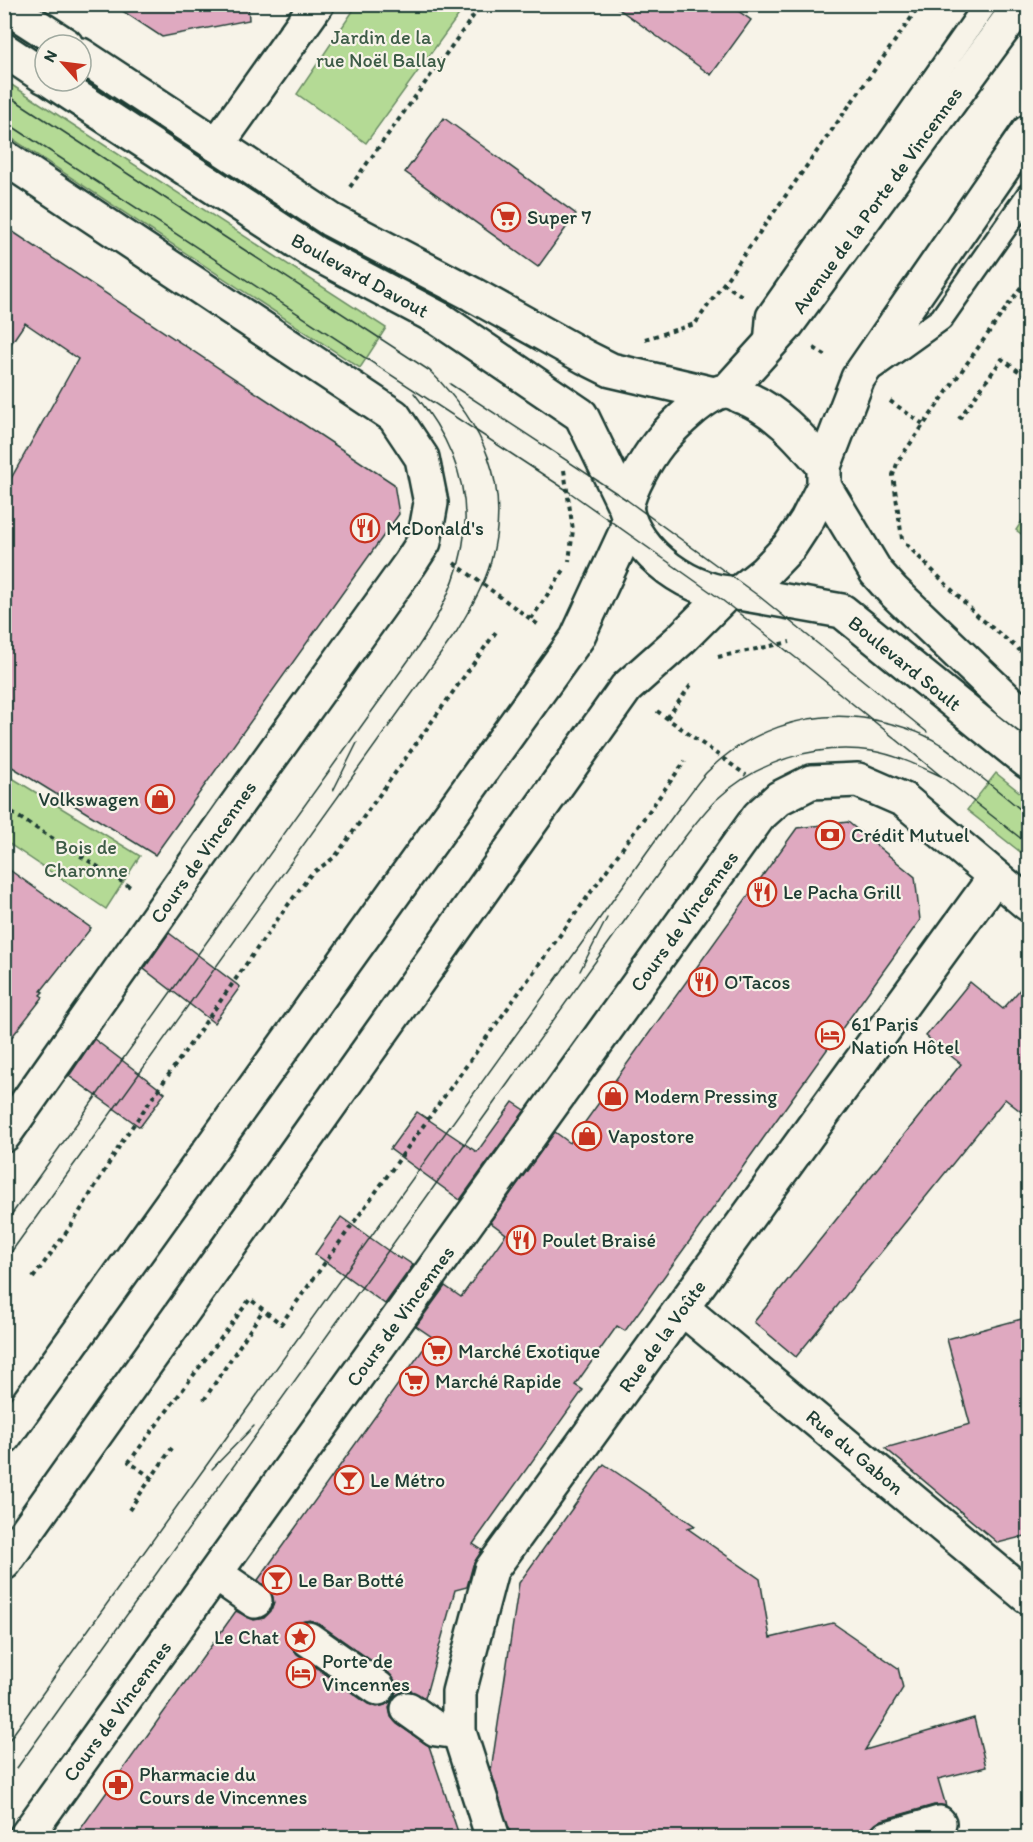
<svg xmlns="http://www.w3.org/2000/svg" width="1033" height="1842" viewBox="0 0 1033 1842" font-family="Itim,sans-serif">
<rect width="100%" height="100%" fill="#f7f3e8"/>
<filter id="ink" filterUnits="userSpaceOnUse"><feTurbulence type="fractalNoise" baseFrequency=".0167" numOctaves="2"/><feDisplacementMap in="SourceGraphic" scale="12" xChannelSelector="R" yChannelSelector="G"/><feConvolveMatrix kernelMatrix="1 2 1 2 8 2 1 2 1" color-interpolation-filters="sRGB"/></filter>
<g filter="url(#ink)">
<!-- green -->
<g fill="#b4da95" stroke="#6a8c64" stroke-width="1.5">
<polygon points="357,5 466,5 366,143 297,94"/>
<polygon points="4,80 386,328 360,368 5,134"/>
<polygon points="1028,512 1028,539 1016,530"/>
<polygon points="4,773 140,856 106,909 5,841"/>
<polygon points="996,773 1028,799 1028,858 967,810"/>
</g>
<!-- building -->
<g fill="#dfa9c0" stroke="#1f3d34" stroke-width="1.5">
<polygon points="112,4 248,4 249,20 162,37"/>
<polygon points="612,4 728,4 751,20 711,75"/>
<polygon points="444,118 576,214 538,267 405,172"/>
<polygon points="4,226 394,484 399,514 155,855 4,762 4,491 78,359 25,323 4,354"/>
<polygon points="848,822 915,877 920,920 625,1331 617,1326 575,1385 583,1390 473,1544 482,1550 473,1565 467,1587 455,1590 425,1698 409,1690 401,1692 394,1697 397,1689 395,1681 389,1673 319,1624 310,1620 301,1622 292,1629 289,1638 291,1646 297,1654 368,1704 377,1707 385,1705 392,1700 389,1708 391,1717 397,1724 429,1746 460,1838 74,1838 236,1611 254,1620 264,1618 271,1611 274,1603 272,1594 258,1580 432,1337 416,1326 445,1286 461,1297 506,1234 490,1222 555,1132 570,1143 797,828"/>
<polygon points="4,866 91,928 41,991 43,992 40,995 43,997 4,1047"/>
<polygon points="169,933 240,987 214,1023 144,969"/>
<polygon points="1029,979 1029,1118 1005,1099 796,1357 754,1322 961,1064 926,1036 970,982 1003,1009"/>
<polygon points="94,1039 165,1093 140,1127 69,1076"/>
<polygon points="513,1102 525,1110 460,1200 390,1149 417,1112 477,1152"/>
<polygon points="341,1217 400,1259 401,1257 413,1265 385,1304 315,1254"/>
<polygon points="1029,1317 1029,1535 998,1543 885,1448 970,1424 947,1339"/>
<polygon points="604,1464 695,1526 687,1528 760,1579 770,1638 833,1623 898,1668 903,1688 865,1750 974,1718 986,1767 938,1779 946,1806 934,1805 882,1820 872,1828 838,1838 511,1838 491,1771 519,1583"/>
</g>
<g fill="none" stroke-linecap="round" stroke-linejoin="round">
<!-- service casing -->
<g stroke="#1f3d34" stroke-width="27">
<g id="service">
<polyline points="765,350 768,315 986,4"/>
<polyline points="874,367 941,319 1028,195"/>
</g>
</g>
<!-- pedestrian casing -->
<g stroke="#1f3d34" stroke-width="38">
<g id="pedestrian">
<polyline points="216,1574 255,1601"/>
<polyline points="308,1639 378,1688"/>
<polyline points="408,1709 436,1729 459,1732"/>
</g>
</g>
<!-- minor casing -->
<g stroke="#1f3d34" stroke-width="38">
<g id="minor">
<polyline points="217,145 317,4"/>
<polyline points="4,157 394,416 422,458 431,503 424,542 409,565 230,814 4,1135"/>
<polyline points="682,1308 1028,1597"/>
<polyline points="25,1838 759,816 779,798 811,782 858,780 904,800 1028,904"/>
<polyline points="493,1838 459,1732 459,1692 491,1570 995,877"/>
<polyline points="887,1838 939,1823"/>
</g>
</g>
<!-- primary casing -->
<g stroke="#1f3d34" stroke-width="38">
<g id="primary">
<polyline points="4,5 66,45"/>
<polyline points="4,50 45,77"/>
<polyline points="81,55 331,220 472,294 585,357 611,370 714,394"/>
<path d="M 52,81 L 315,253 L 438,318 L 581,415 L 626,508 C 634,553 694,596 739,593 L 842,611 L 1028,762"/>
<polyline points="727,391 785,327 1021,4"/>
<polyline points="824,486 876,572 893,591 1009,702 1028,717"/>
<path d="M 626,508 C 629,489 647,458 659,443 C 671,428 708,390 727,391 C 731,391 737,394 740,396 C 775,408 801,439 824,466"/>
<polyline points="739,593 765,572 790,546 807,520 824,486 824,466 858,378 1028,132"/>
<polyline points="4,1437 577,638 626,532 628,521"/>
<polyline points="4,1563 626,688 680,640 726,594"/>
</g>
</g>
<!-- path -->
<g stroke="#1f3d34" stroke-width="4" stroke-dasharray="4.5 4.5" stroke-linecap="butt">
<polyline points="350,187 482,4"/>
<polyline points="723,283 742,296"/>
<polyline points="645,339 695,324 921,4"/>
<polyline points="814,348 828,357"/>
<polyline points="890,401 923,424"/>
<polyline points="959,419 1002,359 1028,378"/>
<polyline points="564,470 573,530 569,561"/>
<polyline points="902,539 893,475 898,461 1028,277"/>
<polyline points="906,544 979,617 1028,657"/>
<polyline points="454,563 540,626"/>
<polyline points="531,619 564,570"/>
<polyline points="718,657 790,642"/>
<polyline points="657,711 746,775"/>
<polyline points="667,718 693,682"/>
<polyline points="4,808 132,888"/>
<polyline points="33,1278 71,1226 125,1137 282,913 311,874 335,857 498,629"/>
<polyline points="204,1400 263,1310"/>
<polyline points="152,1478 129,1462 250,1299 281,1324 685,761"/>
<polyline points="129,1510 172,1448"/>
</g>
<!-- service -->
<use href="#service" stroke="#f7f3e8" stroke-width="22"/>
<!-- pedestrian -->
<use href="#pedestrian" stroke="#f7f3e8" stroke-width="33"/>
<!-- minor -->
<use href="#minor" stroke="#f7f3e8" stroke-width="33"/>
<!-- primary -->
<use href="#primary" stroke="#f7f3e8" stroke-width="33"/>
<!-- tram -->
<g stroke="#1f3d34" stroke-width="1.5">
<path d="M 4,93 L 430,371 C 483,424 512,485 491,561 C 484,586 470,609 457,631 L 4,1262"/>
<polyline points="4,121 565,489 722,600 805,665 941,776 1028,844"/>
<polyline points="450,384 627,500 760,597 927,732"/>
<polyline points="333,791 357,743"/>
<polyline points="580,971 607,918"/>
<path d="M 4,1225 L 418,647 C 479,558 484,479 414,393"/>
<polyline points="212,1469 254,1426"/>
<path d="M 4,1747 L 625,883 C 643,857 662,831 681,805 C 689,795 697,783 706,773 C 746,732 806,710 863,718 C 888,722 919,730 940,744 C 952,751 962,761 972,770 C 991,785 1010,800 1028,816"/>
<path d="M 17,1768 L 684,838 C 694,825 704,812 716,800 C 758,761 815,743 872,751 C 896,755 919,766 941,776"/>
</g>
</g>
</g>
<!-- icons -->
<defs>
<g id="supermarket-ring" transform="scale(1.5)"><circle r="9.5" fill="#f7f3e8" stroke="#c8321e" stroke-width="1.5"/><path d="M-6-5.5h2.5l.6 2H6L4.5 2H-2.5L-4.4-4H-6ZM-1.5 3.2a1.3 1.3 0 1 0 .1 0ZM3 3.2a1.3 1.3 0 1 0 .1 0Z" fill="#c8321e"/></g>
<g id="restaurant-ring" transform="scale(1.5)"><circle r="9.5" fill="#f7f3e8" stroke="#c8321e" stroke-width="1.5"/><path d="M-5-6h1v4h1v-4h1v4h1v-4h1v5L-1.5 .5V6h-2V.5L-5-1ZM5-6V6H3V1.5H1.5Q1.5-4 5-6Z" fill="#c8321e"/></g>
<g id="shop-ring" transform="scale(1.5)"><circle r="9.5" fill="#f7f3e8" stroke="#c8321e" stroke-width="1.5"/><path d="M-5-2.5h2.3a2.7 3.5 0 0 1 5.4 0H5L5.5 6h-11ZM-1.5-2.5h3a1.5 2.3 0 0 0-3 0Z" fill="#c8321e"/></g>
<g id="bank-ring" transform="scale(1.5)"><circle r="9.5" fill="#f7f3e8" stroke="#c8321e" stroke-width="1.5"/><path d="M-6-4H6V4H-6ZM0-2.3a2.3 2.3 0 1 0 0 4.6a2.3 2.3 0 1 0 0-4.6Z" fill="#c8321e"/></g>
<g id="hotel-ring" transform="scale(1.5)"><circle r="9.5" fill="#f7f3e8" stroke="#c8321e" stroke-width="1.5"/><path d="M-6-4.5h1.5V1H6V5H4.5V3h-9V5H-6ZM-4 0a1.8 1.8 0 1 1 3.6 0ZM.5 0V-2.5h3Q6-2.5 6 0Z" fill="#c8321e"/></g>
<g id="bar-ring" transform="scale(1.5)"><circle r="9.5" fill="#f7f3e8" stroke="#c8321e" stroke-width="1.5"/><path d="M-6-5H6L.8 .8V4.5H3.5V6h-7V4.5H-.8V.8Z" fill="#c8321e"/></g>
<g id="sight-ring" transform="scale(1.5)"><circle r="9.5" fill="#f7f3e8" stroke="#c8321e" stroke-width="1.5"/><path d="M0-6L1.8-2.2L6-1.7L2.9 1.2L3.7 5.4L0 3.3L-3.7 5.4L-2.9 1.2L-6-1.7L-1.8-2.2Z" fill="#c8321e"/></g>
<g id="pharmacy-ring" transform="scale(1.5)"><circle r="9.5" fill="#f7f3e8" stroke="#c8321e" stroke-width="1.5"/><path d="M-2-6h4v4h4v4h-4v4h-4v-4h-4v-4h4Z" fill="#c8321e"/></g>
</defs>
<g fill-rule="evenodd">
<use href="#supermarket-ring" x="506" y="217"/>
<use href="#restaurant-ring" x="365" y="528"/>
<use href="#shop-ring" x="160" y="799"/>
<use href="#bank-ring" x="830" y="835"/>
<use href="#restaurant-ring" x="762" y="892"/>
<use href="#restaurant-ring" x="703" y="982"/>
<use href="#hotel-ring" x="830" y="1035"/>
<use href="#shop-ring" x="613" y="1096"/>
<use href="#shop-ring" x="587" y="1136"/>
<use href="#restaurant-ring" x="521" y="1240"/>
<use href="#supermarket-ring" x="437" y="1351"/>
<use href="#supermarket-ring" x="414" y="1381"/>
<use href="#bar-ring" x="349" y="1480"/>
<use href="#bar-ring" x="277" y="1580"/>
<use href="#sight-ring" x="300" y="1637"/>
<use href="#hotel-ring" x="301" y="1673"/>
<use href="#pharmacy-ring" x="118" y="1785"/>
</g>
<g text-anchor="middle" stroke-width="4.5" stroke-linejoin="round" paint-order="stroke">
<!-- park labels -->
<g font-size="20" fill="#3d5c47" stroke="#f7f3e8">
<text x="381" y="44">Jardin de la<tspan x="381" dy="23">rue Noël Ballay</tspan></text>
<text x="86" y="854">Bois de<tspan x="86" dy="23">Charonne</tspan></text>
</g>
<!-- street labels -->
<g font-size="20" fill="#1f3d34" stroke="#f7f3e8">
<text transform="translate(877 200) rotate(-54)" y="7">Avenue de la Porte de Vincennes</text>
<text transform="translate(360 275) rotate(29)" y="7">Boulevard Davout</text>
<text transform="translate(905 663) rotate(39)" y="7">Boulevard Soult</text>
<text transform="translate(203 852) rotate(-55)" y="7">Cours de Vincennes</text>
<text transform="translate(684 921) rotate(-54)" y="7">Cours de Vincennes</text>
<text transform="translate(400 1316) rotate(-54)" y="7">Cours de Vincennes</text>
<text transform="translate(662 1336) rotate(-54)" y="7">Rue de la Voûte</text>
<text transform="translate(855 1452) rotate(40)" y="7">Rue du Gabon</text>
<text transform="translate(117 1711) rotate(-54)" y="7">Cours de Vincennes</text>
</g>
<!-- poi labels -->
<g font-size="20" fill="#1f3d34" stroke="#f7f3e8" text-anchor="start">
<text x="527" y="224">Super 7</text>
<text x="386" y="535">McDonald's</text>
<text x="139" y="806" text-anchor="end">Volkswagen</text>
<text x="851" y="842">Crédit Mutuel</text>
<text x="783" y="899">Le Pacha Grill</text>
<text x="724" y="989">O'Tacos</text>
<text x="851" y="1031">61 Paris<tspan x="851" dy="23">Nation Hôtel</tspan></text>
<text x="634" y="1103">Modern Pressing</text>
<text x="608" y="1143">Vapostore</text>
<text x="542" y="1247">Poulet Braisé</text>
<text x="458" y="1358">Marché Exotique</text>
<text x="435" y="1388">Marché Rapide</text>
<text x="370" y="1487">Le Métro</text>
<text x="298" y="1587">Le Bar Botté</text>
<text x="279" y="1644" text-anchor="end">Le Chat</text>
<text x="322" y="1668">Porte de<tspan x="322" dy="23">Vincennes</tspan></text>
<text x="139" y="1781">Pharmacie du<tspan x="139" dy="23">Cours de Vincennes</tspan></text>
</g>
</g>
<!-- margin -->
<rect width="1033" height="1842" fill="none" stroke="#f7f3e8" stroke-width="24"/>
<rect x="12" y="12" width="1009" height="1818" fill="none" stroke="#1f3d34" stroke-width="2" filter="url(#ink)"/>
<!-- north arrow -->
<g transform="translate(63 63) rotate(298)"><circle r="28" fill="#f7f3e8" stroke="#a1aaa0" stroke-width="1.5"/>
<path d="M0-4.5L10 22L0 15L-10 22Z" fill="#c8321e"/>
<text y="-9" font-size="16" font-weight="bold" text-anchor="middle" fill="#1f3d34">N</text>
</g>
</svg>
